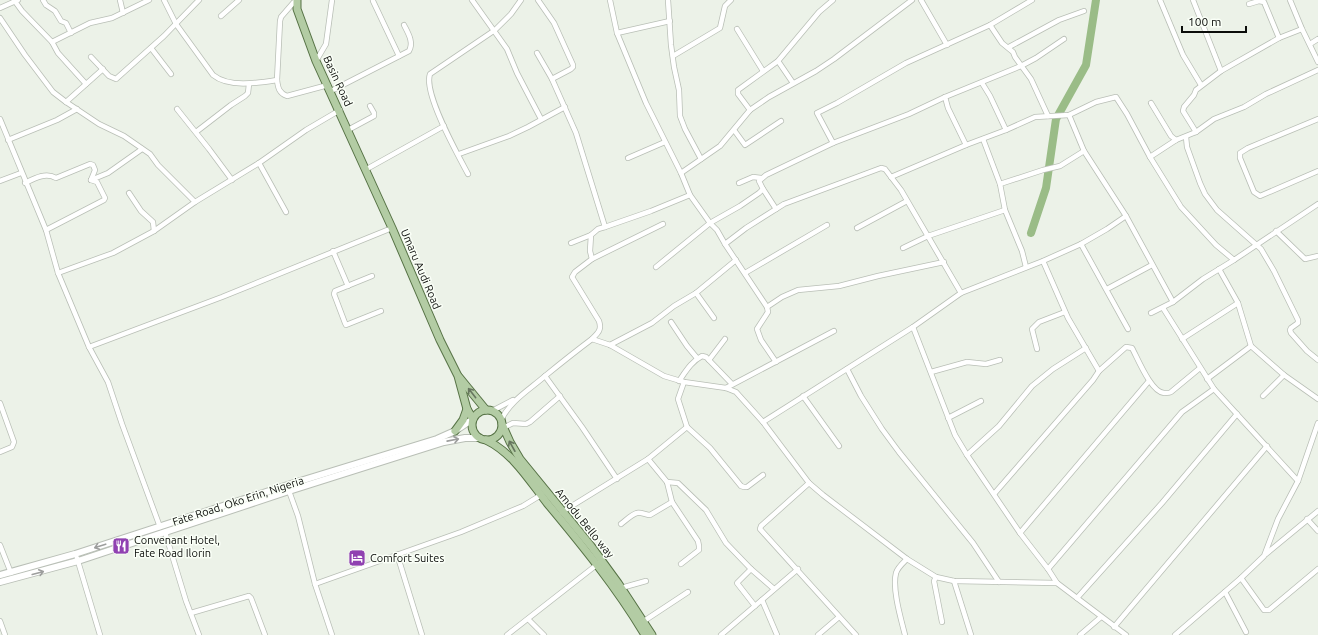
<svg xmlns="http://www.w3.org/2000/svg" width="1318" height="635" viewBox="0 0 1318 635" font-family="Ubuntu,sans-serif">
<rect width="100%" height="100%" fill="#ecf2e8"/>
<g fill="none" stroke-linecap="round" stroke-linejoin="round">
<!-- river -->
<polyline stroke="#9abc87" stroke-width="8" points="1031,233 1046,188 1056,119 1086,65 1096,0"/>
<!-- street casing -->
<g stroke="#b9bfb6" stroke-width="6">
<g id="street">
<polyline points="14,0 22,11 52,42 58,53 86,84"/>
<polyline points="43,0 46,5 55,11 61,21 66,23 71,33"/>
<polyline points="120,0 123,13"/>
<path d="M 164,0 L 176,24 L 213,75 C 229,88 258,83 277,80"/>
<polyline points="472,0 507,49 517,73 541,119"/>
<polyline points="538,0 554,23 573,65 573,67 571,69 552,79"/>
<polyline points="610,0 617,33 646,103 681,173 690,195 710,223 717,230 725,244 767,307 768,312 757,329 761,340 776,362"/>
<polyline points="668,0 671,45 674,67 679,90 680,116 685,129 701,159"/>
<polyline points="921,0 947,45"/>
<polyline points="1160,0 1183,55 1201,85"/>
<polyline points="1193,0 1221,71"/>
<polyline points="1290,0 1302,29 1318,62"/>
<polyline points="373,1 399,56"/>
<path d="M 294,2 L 281,17 L 280,21 L 277,80 C 278,88 279,93 287,96 L 328,85"/>
<polyline points="1249,4 1259,1 1264,2 1279,38"/>
<polyline points="0,8 18,0"/>
<polyline points="221,16 239,0"/>
<polyline points="0,18 25,55 53,92 66,102 99,124 124,136 150,154 158,165 195,202"/>
<polyline points="990,25 1002,43 1013,52 1015,57 1031,79 1048,116"/>
<polyline points="737,29 763,71"/>
<polyline points="617,33 670,21"/>
<polyline points="52,42 90,23 112,18 149,0"/>
<polyline points="1310,44 1318,39"/>
<polyline points="1009,47 1059,20 1084,11"/>
<polyline points="151,48 171,74"/>
<path d="M 537,53 L 552,79 L 576,133 L 605,227 L 598,229 L 591,235 L 590,251 L 592,259 L 575,272 L 572,277 L 599,321 C 602,330 598,333 592,339"/>
<polyline points="673,56 720,28 725,6 731,0"/>
<polyline points="91,57 109,76 116,79 164,36 199,0"/>
<polyline points="316,61 326,44 332,0"/>
<polyline points="778,61 793,83"/>
<polyline points="982,83 990,96 1006,130"/>
<path d="M 331,91 L 409,51 C 414,42 408,33 404,25"/>
<polyline points="945,97 948,108 966,145"/>
<polyline points="66,102 103,69"/>
<polyline points="1151,103 1171,136 1176,140"/>
<polyline points="177,109 209,149 232,180"/>
<polyline points="750,110 738,94 738,90 778,61 819,12 833,0"/>
<polyline points="1069,115 1084,151 1126,216 1173,302"/>
<polyline points="0,119 46,230 58,273 89,347 108,382 122,424 160,527"/>
<polyline points="1318,119 1248,148 1240,153 1240,158 1254,192 1260,196 1318,171"/>
<polyline points="348,130 374,116 374,113 370,106"/>
<polyline points="734,130 745,145 781,121"/>
<polyline points="196,132 231,105 245,96 248,93 249,84"/>
<polyline points="1196,132 1183,111 1184,107 1194,95 1196,90 1221,71 1279,38 1302,29"/>
<polyline points="1186,137 1187,147 1200,183 1205,194 1217,210 1261,249 1274,271 1298,320 1298,323 1291,328 1290,330 1291,333 1307,351 1318,360"/>
<polyline points="983,139 1000,184 1005,210 1022,251 1026,267"/>
<polyline points="8,140 57,120 77,109"/>
<polyline points="833,143 817,113 837,103 906,63 990,25 1032,0"/>
<polyline points="459,154 509,136 528,127 565,107"/>
<polyline points="1150,157 1176,140 1196,132 1214,119 1244,107 1266,94 1318,70"/>
<polyline points="628,158 665,142"/>
<polyline points="259,163 286,212"/>
<polyline points="365,170 444,126"/>
<polyline points="681,173 720,146 750,110 769,97 816,71 834,59 912,0"/>
<path d="M 468,174 C 458,155 423,93 430,74 L 495,30 L 511,14 L 521,0"/>
<polyline points="891,177 966,145 1006,130 1035,117 1069,115 1096,102 1116,97 1127,114 1150,157 1181,207 1216,245 1234,260 1318,204"/>
<polyline points="91,180 108,173 142,149"/>
<polyline points="0,181 21,173"/>
<path d="M 25,183 C 35,178 46,172 56,178 L 90,164 L 93,165 L 95,170 L 91,180"/>
<polyline points="739,183 753,177 761,178"/>
<polyline points="1000,184 1043,170 1060,166 1084,151"/>
<polyline points="763,189 776,209"/>
<polyline points="129,193 141,211 153,222 154,231"/>
<polyline points="605,227 651,211 690,195"/>
<polyline points="857,228 907,201"/>
<polyline points="46,230 104,200 105,198 97,182 91,180"/>
<polyline points="1276,231 1305,259 1318,256"/>
<polyline points="571,243 591,235"/>
<polyline points="725,244 746,228 784,204 881,168 885,169 901,190 961,293"/>
<polyline points="1081,244 1128,329"/>
<polyline points="903,248 928,236 1005,210"/>
<polyline points="333,251 348,286"/>
<polyline points="592,259 663,224"/>
<polyline points="1043,261 1068,318 1099,371"/>
<polyline points="656,267 710,223 740,206 759,193 763,189 759,181 766,175 833,143 909,114 945,97 1021,66 1036,58 1064,39"/>
<polyline points="58,273 113,253 154,231 195,202 259,163 306,130 340,110"/>
<polyline points="745,273 827,225"/>
<polyline points="372,276 335,291 334,294 345,323 346,325 381,311"/>
<polyline points="1107,289 1152,265"/>
<polyline points="696,293 714,318"/>
<polyline points="1238,303 1251,346 1284,375 1318,399"/>
<polyline points="767,307 782,297 798,290 839,286 878,276 944,262"/>
<polyline points="1163,308 1214,389 1298,481"/>
<polyline points="1151,313 1173,302 1203,279 1234,260"/>
<polyline points="671,322 687,346 697,358"/>
<polyline points="913,327 955,435 967,455 1020,533 1048,569 1057,583"/>
<polyline points="1182,339 1238,303 1219,269"/>
<polyline points="610,345 652,323 674,306 696,293 736,260"/>
<polyline points="89,347 222,297 392,228"/>
<polyline points="1037,349 1032,329 1039,322 1065,312"/>
<polyline points="709,360 725,339"/>
<polyline points="847,369 861,396 882,429 899,452 973,543 999,582"/>
<polyline points="931,372 967,362 986,364 1000,360"/>
<polyline points="545,376 582,427 617,479"/>
<polyline points="1207,379 1251,346"/>
<path d="M 679,381 C 686,371 692,361 702,356 L 706,357 L 732,384"/>
<polyline points="684,382 678,399 687,427 710,448 741,486 744,487 747,487 763,475"/>
<polyline points="726,388 834,331"/>
<polyline points="803,396 839,446"/>
<polyline points="1263,396 1284,375"/>
<polyline points="0,403 14,442 12,447 0,452"/>
<polyline points="492,411 513,400"/>
<polyline points="948,418 981,401"/>
<path d="M 501,420 C 511,400 529,390 545,376 C 561,363 576,351 592,339 L 610,345 L 664,376 L 684,382 L 726,388 L 736,392 L 763,422 L 809,483 L 823,495 L 907,559 L 936,577 L 954,581 L 1057,583 L 1126,635"/>
<polyline points="763,422 913,327 961,293 1043,261 1081,244 1107,229 1126,216"/>
<polyline points="503,428 513,423 526,424 530,422 560,396"/>
<polyline points="967,455 999,426 1032,386 1053,369 1086,348"/>
<polyline points="648,459 667,482 672,502 698,541 699,546 699,550 681,564"/>
<polyline points="667,482 678,483 706,510 726,543 751,569 774,589"/>
<polyline points="809,483 761,526 760,529 856,635"/>
<polyline points="289,491 298,516 315,584 332,635"/>
<path d="M 994,494 L 1093,380 L 1099,371 L 1126,347 L 1132,348 C 1138,359 1151,392 1164,393 C 1165,393 1170,393 1171,392 L 1200,368"/>
<polyline points="562,512 648,459 687,427"/>
<polyline points="1307,519 1318,531"/>
<path d="M 621,524 C 625,521 632,514 637,513 C 641,512 646,515 650,515 L 672,502"/>
<polyline points="165,532 186,601 199,635"/>
<polyline points="1020,533 1149,381"/>
<polyline points="0,545 11,573"/>
<polyline points="397,554 422,635"/>
<polyline points="1266,554 1318,511"/>
<polyline points="77,558 100,635"/>
<polyline points="751,569 737,583 755,606"/>
<polyline points="1048,569 1182,412 1214,389"/>
<polyline points="936,577 934,581 942,622"/>
<polyline points="1241,578 1264,610 1269,610 1318,569"/>
<polyline points="954,581 971,635"/>
<polyline points="315,584 461,532 523,506 541,495"/>
<polyline points="621,588 646,581"/>
<polyline points="1225,592 1246,632"/>
<polyline points="1077,598 1162,503 1237,414"/>
<polyline points="762,600 777,635"/>
<polyline points="191,613 249,596 251,598 265,635"/>
<polyline points="528,619 544,635"/>
<polyline points="0,621 5,635"/>
<polyline points="644,621 688,592"/>
<polyline points="1114,627 1267,446"/>
<polyline points="507,635 599,563"/>
<polyline points="721,635 798,569"/>
<polyline points="818,635 839,617"/>
<path d="M 905,635 C 901,619 892,589 896,573 C 898,567 903,563 907,559"/>
<polyline points="1080,635 1101,617"/>
<polyline points="1175,635 1241,578 1264,556 1278,519 1298,481 1318,423"/>
</g>
</g>
<!-- secondary casing -->
<g stroke="#b9bfb6" stroke-width="8">
<g id="secondary">
<polyline points="0,575 75,554 297,482 437,439 455,431 473,419"/>
<polyline points="0,582 78,561 289,491 444,442 465,438 480,438"/>
</g>
</g>
<!-- primary casing -->
<g stroke="#577346" stroke-width="9">
<g id="primary">
<polyline points="297,0 297,9 316,61 392,228 440,340 458,376 467,409 473,419"/>
<polyline points="459,377 486,410"/>
<circle cx="487" cy="425" r="15"/>
<polyline points="502,424 510,442 520,459 591,546 618,583 652,635"/>
<polyline points="455,431 463,420 467,409"/>
<path d="M 486,440 C 513,453 529,480 547,503 C 582,545 617,588 645,635"/>
</g>
</g>
<!-- street -->
<use href="#street" stroke="#fff" stroke-width="4.5"/>
<!-- secondary -->
<use href="#secondary" stroke="#fff" stroke-width="6"/>
<!-- primary -->
<use href="#primary" stroke="#b3cca4" stroke-width="7"/>
</g>
<!-- one-way arrows -->
<defs><path id="oneway-shaft" d="M-6 0H5M1.5-3L5.5 0L1.5 3" fill="none" stroke-width="1.6" stroke-linecap="round" stroke-linejoin="round"/></defs>
<g stroke="#67765f">
<use href="#oneway-shaft" transform="translate(472 393) rotate(-128)"/>
<use href="#oneway-shaft" transform="translate(512 446) rotate(-119)"/>
</g>
<g stroke="#9d9e9d">
<use href="#oneway-shaft" transform="translate(453 440) rotate(-11)"/>
<use href="#oneway-shaft" transform="translate(100 546) rotate(162)"/>
<use href="#oneway-shaft" transform="translate(38 573) rotate(-15)"/>
</g>
<!-- icons -->
<defs>
<g id="restaurant-square" transform="scale(0.9)"><rect x="-9" y="-9" width="18" height="18" rx="4" fill="#9041b1" stroke="#fafff7"/><path d="M-5-6h1v4h1v-4h1v4h1v-4h1v5L-1.5 .5V6h-2V.5L-5-1ZM5-6V6H3V1.5H1.5Q1.5-4 5-6Z" fill="#fff"/></g>
<g id="hotel-square" transform="scale(0.9)"><rect x="-9" y="-9" width="18" height="18" rx="4" fill="#9041b1" stroke="#fafff7"/><path d="M-6-4.5h1.5V1H6V5H4.5V3h-9V5H-6ZM-4 0a1.8 1.8 0 1 1 3.6 0ZM.5 0V-2.5h3Q6-2.5 6 0Z" fill="#fff"/></g>
</defs>
<g fill-rule="evenodd">
<use href="#restaurant-square" x="121" y="546"/>
<use href="#hotel-square" x="357" y="558"/>
</g>
<g text-anchor="middle" stroke-width="3" stroke-linejoin="round" paint-order="stroke">
<!-- street labels -->
<g font-size="11" fill="#0b0d0a" stroke="#fafff7">
<text transform="translate(338 81) rotate(65)" y="4">Basin Road</text>
<text transform="translate(421 269) rotate(67)" y="4">Umaru Audi Road</text>
<text transform="translate(238 501) rotate(-18)" y="4">Fate Road, Oko Erin, Nigeria</text>
<text transform="translate(585 523) rotate(51)" y="4">Amodu Bello way</text>
</g>
<!-- poi labels -->
<g font-size="11" fill="#0b0d0a" stroke="#fafff7" text-anchor="start">
<text x="134" y="544">Convenant Hotel,<tspan x="134" dy="13">Fate Road Ilorin</tspan></text>
<text x="370" y="562">Comfort Suites</text>
</g>
</g>
<!-- scale -->
<path d="M1182 26v6h64v-6" fill="none" stroke="#0b0d0a" stroke-width="2"/>
<text x="1188" y="26" font-size="12" fill="#0b0d0a" stroke="#fafff7" stroke-width="3" paint-order="stroke">100 m</text>
</svg>
